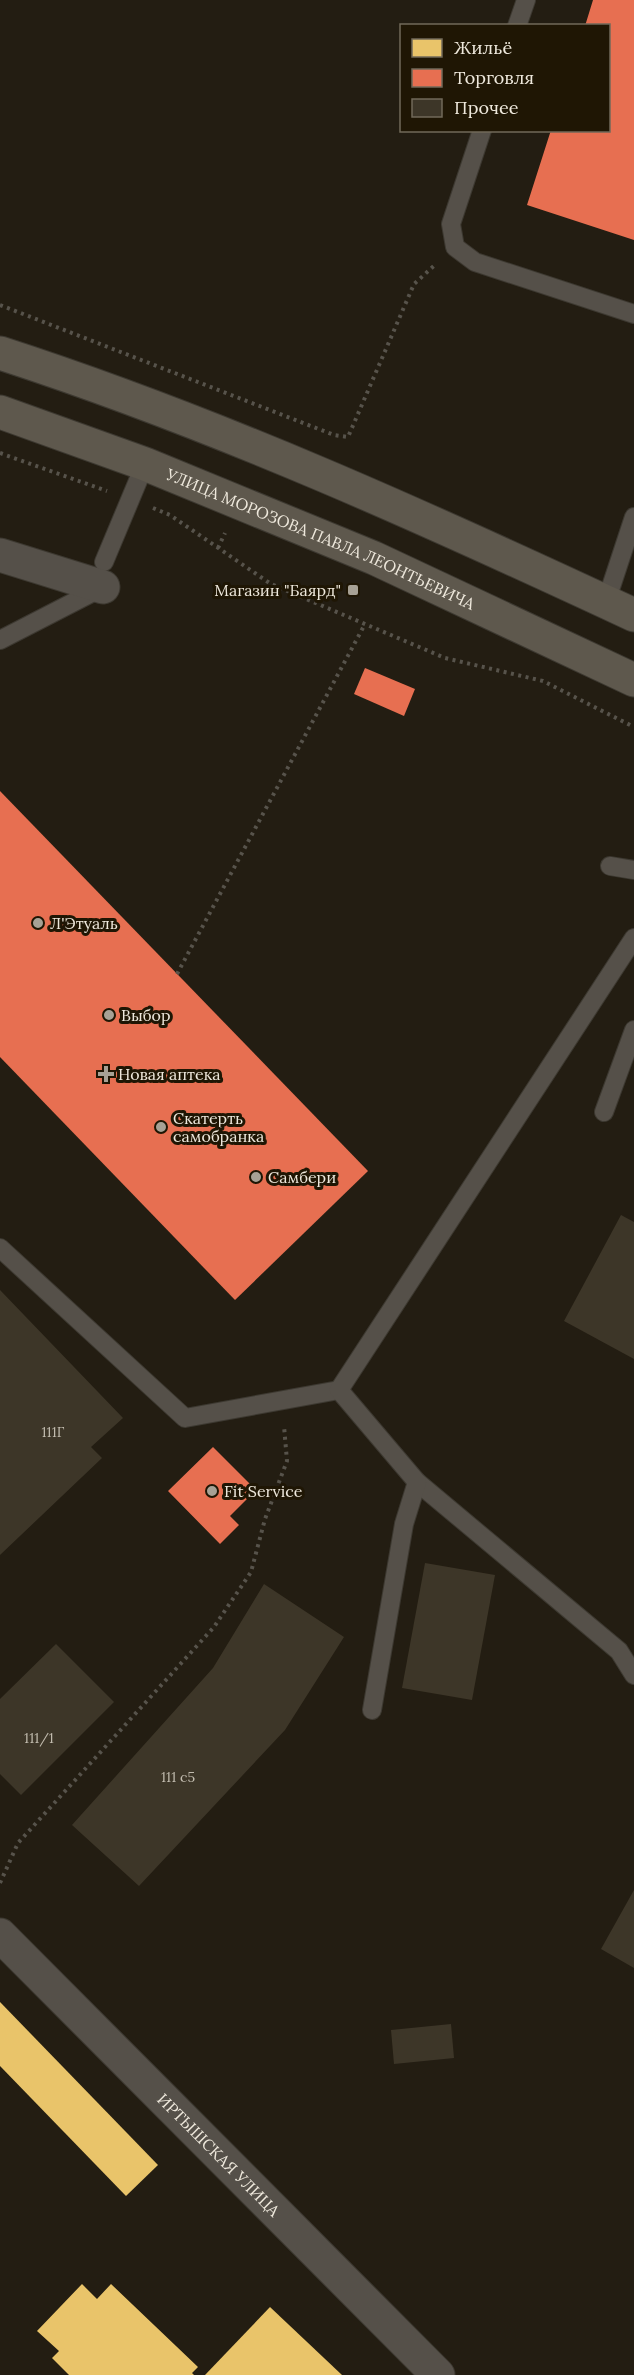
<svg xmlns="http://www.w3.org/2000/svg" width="634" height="2375" viewBox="0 0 634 2375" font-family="Lora,serif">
<rect width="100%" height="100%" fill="#231d12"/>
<!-- homes -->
<g fill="#e9c46a">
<polygon points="0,2002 158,2165 126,2196 0,2066"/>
<polygon points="82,2284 97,2299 111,2284 198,2367 192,2373 194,2375 69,2375 52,2358 59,2351 37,2331"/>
<polygon points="270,2307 342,2375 205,2375"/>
</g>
<!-- shops -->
<g fill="#e76f51">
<polygon points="593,0 634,0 634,240 527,205 551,130 608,130 608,26 585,26"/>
<polygon points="365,668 415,689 404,716 354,694"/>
<polygon points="0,791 368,1171 235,1300 0,1057"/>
<polygon points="213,1447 256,1490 230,1516 239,1525 220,1544 168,1491"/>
</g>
<!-- building -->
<g fill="#3d3628">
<polygon points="621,1215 634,1222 634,1359 564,1321"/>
<polygon points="0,1290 123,1418 91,1447 102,1458 0,1555"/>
<polygon points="425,1563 495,1575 472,1700 402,1688"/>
<polygon points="264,1584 344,1637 285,1730 139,1886 72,1825 213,1668"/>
<polygon points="56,1644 114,1702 21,1795 0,1774 0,1699"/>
<polygon points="634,1890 634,1968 601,1949"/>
<polygon points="451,2024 454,2058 394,2064 391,2030"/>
</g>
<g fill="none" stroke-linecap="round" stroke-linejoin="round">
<!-- service casing -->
<g stroke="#3d3931" stroke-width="20">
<g id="service">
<polyline points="517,26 526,0"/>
<polyline points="482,130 451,224 455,247 475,262 634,314"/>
<polyline points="104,562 145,464"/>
<polyline points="606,602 634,517"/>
<polyline points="0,640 103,587"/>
<polyline points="610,866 634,870"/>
<polyline points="604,1112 634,1030"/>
<polyline points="0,1248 185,1418 339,1390"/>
<polyline points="417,1482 619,1651 634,1675"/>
<polyline points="372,1710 404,1524 417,1482 339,1390 634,938"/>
</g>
</g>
<!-- minor casing -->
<g stroke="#3d3931" stroke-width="35">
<g id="minor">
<polyline points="0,555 103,587"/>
<path id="s1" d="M 0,1935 L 438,2375"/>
</g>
</g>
<!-- primary casing -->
<g stroke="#3d3931" stroke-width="35">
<g id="primary">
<path d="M 0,353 C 219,424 426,518 634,615"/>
<path id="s2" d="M 0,412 L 145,464 L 374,558 L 634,680"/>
</g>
</g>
<!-- path -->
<g stroke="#57534b" stroke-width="4" stroke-dasharray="3 4.5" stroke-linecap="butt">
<polyline points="0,305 334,435 348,437 414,284 436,264"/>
<polyline points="0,453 107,491"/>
<polyline points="153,508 170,515 271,584 445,658 543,681 634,727"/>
<polyline points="218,548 225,533"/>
<polyline points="177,974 365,624"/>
<polyline points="0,1883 18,1843 214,1627 251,1572 265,1519 287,1461 284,1426"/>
</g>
<!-- service -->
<use href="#service" stroke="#555049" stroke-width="18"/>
<!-- minor -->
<use href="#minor" stroke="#555049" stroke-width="33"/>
<!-- primary -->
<use href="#primary" stroke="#5e584d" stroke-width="33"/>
</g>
<!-- markers -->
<g fill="#a7a195" stroke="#1f1604" stroke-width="2">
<rect x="347" y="584" width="12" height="12" rx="3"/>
<circle cx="38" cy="923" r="6"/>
<circle cx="109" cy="1015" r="6"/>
<path d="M103 1065h6v6h6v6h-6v6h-6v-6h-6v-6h6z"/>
<circle cx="161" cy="1127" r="6"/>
<circle cx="256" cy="1177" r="6"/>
<circle cx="212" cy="1491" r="6"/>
</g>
<g text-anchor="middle" stroke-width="6" stroke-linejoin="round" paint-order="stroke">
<!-- number labels -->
<g font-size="14" fill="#c2bcaf">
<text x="53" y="1437">111Г</text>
<text x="39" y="1743">111/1</text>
<text x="178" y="1782">111 с5</text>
</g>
<!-- street labels -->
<g font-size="16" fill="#eee8dc" stroke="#1f1604">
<text dy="6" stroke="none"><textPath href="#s2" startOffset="345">УЛИЦА МОРОЗОВА ПАВЛА ЛЕОНТЬЕВИЧА</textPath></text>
<text dy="6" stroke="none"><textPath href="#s1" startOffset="310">ИРТЫШСКАЯ УЛИЦА</textPath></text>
</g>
<!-- poi labels -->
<g font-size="16" fill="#eee8dc" stroke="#1f1604" text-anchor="start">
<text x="341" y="596" text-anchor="end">Магазин "Баярд"</text>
<text x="50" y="929">Л'Этуаль</text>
<text x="121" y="1021">Выбор</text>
<text x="118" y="1080">Новая аптека</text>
<text x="173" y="1124">Скатерть<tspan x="173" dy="18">самобранка</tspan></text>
<text x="268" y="1183">Самбери</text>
<text x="224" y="1497">Fit Service</text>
</g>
</g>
<!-- legend -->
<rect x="400" y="24" width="210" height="108" fill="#1f1604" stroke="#726a5a" stroke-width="1.5"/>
<rect x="412" y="39" width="30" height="18" fill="#e9c46a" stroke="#726a5a" stroke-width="1.5"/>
<text x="454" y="54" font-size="18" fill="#eee8dc">Жильё</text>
<rect x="412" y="69" width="30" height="18" fill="#e76f51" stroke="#726a5a" stroke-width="1.5"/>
<text x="454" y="84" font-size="18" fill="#eee8dc">Торговля</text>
<rect x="412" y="99" width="30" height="18" fill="#3d3628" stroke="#726a5a" stroke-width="1.5"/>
<text x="454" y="114" font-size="18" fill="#eee8dc">Прочее</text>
</svg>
